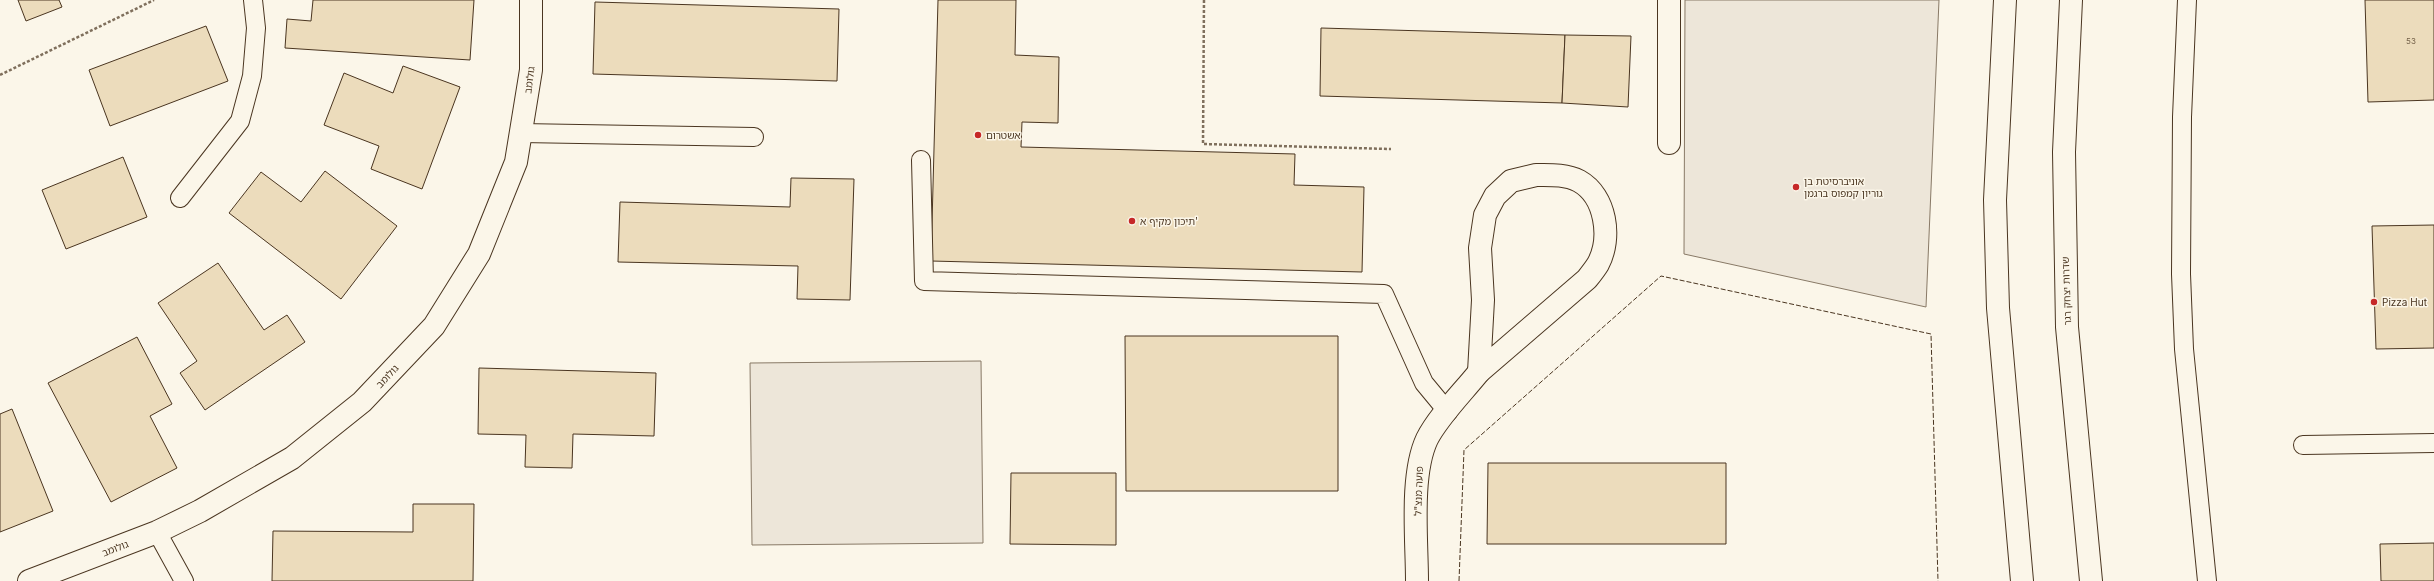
<svg xmlns="http://www.w3.org/2000/svg" width="2434" height="581" viewBox="0 0 2434 581" font-family="Inter,'Noto Sans Hebrew',sans-serif">
<rect width="100%" height="100%" fill="#fbf6e9"/>
<!-- green -->
<g fill="#ede6d9" stroke="#887966">
<polygon points="1685,0 1939,0 1926,307 1684,254"/>
<polygon points="981,361 983,543 752,545 750,363"/>
</g>
<!-- building -->
<g fill="#ecdcbc" stroke="#4a3520">
<polygon points="18,0 59,0 62,7 26,21"/>
<polygon points="313,0 474,0 470,60 285,48 287,19 311,21"/>
<polygon points="938,0 1016,0 1015,55 1059,57 1058,123 1022,122 1021,147 1295,154 1294,185 1364,187 1362,272 931,261"/>
<polygon points="2365,0 2434,0 2434,100 2368,102"/>
<polygon points="595,2 839,9 837,81 593,74"/>
<polygon points="206,26 228,81 110,126 89,70"/>
<polygon points="1321,28 1565,35 1562,103 1320,96"/>
<polygon points="1565,35 1631,36 1628,107 1562,103"/>
<polygon points="403,66 460,87 422,189 371,169 379,146 324,125 344,73 393,93"/>
<polygon points="123,157 147,217 66,249 42,190"/>
<polygon points="325,171 397,226 341,299 229,213 261,172 301,202"/>
<polygon points="791,178 854,179 850,300 797,299 798,266 618,262 620,202 790,207"/>
<polygon points="2434,225 2434,348 2376,349 2372,226"/>
<polygon points="218,263 264,330 287,315 305,342 205,410 180,373 197,361 158,303"/>
<polygon points="1125,336 1338,336 1338,491 1126,491"/>
<polygon points="137,337 172,404 150,416 177,468 111,502 48,383"/>
<polygon points="479,368 656,373 654,436 573,434 572,468 525,467 526,435 478,434"/>
<polygon points="12,409 53,511 0,532 0,414"/>
<polygon points="1488,463 1726,463 1726,544 1487,544"/>
<polygon points="1011,473 1116,473 1116,545 1010,544"/>
<polygon points="413,504 474,504 473,581 272,581 273,531 413,532"/>
<polygon points="2434,543 2434,581 2381,581 2380,544"/>
</g>
<g fill="none" stroke-linecap="round" stroke-linejoin="round">
<!-- lane casing -->
<g stroke="#4a3520" stroke-width="20">
<g id="lane">
<polyline points="2187,0 2182,117 2181,274 2184,349 2207,581"/>
<polyline points="521,133 754,137"/>
<polyline points="921,160 924,281 1384,294 1424,383 1448,412"/>
<polyline points="180,198 240,121 252,76 256,28 253,0"/>
<polyline points="2303,445 2434,443"/>
<polyline points="157,532 184,581"/>
</g>
</g>
<!-- street casing -->
<g stroke="#4a3520" stroke-width="24">
<g id="street">
<polyline points="1669,143 1669,0"/>
<path d="M 1536,175 C 1549,175 1566,174 1579,181 C 1606,196 1612,238 1598,264 C 1595,269 1591,274 1587,279 L 1479,372 L 1483,300 L 1480,248 L 1485,215 L 1495,196 L 1511,181 Z"/>
<path d="M 1417,581 C 1417,540 1410,475 1427,439 C 1438,417 1463,392 1479,372"/>
</g>
</g>
<!-- secondary casing -->
<g stroke="#4a3520" stroke-width="24">
<polyline id="secondary" points="29,581 157,532 200,511 292,458 362,402 434,326 479,254 516,162 531,70 531,0"/>
</g>
<!-- primary casing -->
<g stroke="#4a3520" stroke-width="24">
<g id="primary">
<polyline points="2005,0 1995,200 1998,308 2022,581"/>
<polyline points="2071,0 2064,152 2067,327 2091,581"/>
</g>
</g>
<!-- path -->
<g stroke="#7f6f5c" stroke-width="2.5" stroke-dasharray="3 2" stroke-linecap="butt">
<polyline points="1204,0 1203,144 1391,149"/>
<polyline points="0,75 154,0"/>
</g>
<!-- lane -->
<use href="#lane" stroke="#fbf6e9" stroke-width="18"/>
<!-- street -->
<use href="#street" stroke="#fbf6e9" stroke-width="22"/>
<!-- secondary -->
<use href="#secondary" stroke="#fbf6e9" stroke-width="22"/>
<!-- primary -->
<use href="#primary" stroke="#fbf6e9" stroke-width="22"/>
<!-- fence -->
<polyline stroke="#4a3520" stroke-width="1" stroke-dasharray="5 2" stroke-linecap="butt" points="1459,581 1464,450 1661,276 1931,334 1938,581"/>
</g>
<!-- markers -->
<g fill="#c62828" stroke="#fbf6e9" stroke-width="1.5">
<circle cx="978" cy="135" r="4"/>
<circle cx="1796" cy="187" r="4"/>
<circle cx="1132" cy="221" r="4"/>
<circle cx="2374" cy="302" r="4"/>
</g>
<g text-anchor="middle" stroke-width="3" stroke-linejoin="round" paint-order="stroke">
<!-- number labels -->
<g font-size="8" fill="#725f47">
<text x="2411" y="44">53</text>
</g>
<!-- street labels -->
<g font-size="10" fill="#4a3520" stroke="#fbf6e9">
<text transform="translate(529 80) rotate(-83)" y="4">גולומב</text>
<text transform="translate(2066 291) rotate(-92)" y="4">שדרות יצחק רגר</text>
<text transform="translate(387 376) rotate(-47)" y="4">גולומב</text>
<text transform="translate(1418 491) rotate(-88)" y="4">פועה מנצ"ל</text>
<text transform="translate(115 548) rotate(-21)" y="4">גולומב</text>
</g>
<!-- poi labels -->
<g font-size="10" fill="#4a3520" stroke="#fbf6e9" text-anchor="start">
<text x="986" y="139">אשטרום</text>
<text x="1804" y="185">אוניברסיטת בן<tspan x="1804" dy="12">גוריון קמפוס ברגמן</tspan></text>
<text x="1140" y="225">תיכון מקיף א'</text>
<text x="2382" y="306">Pizza Hut</text>
</g>
</g>
</svg>
